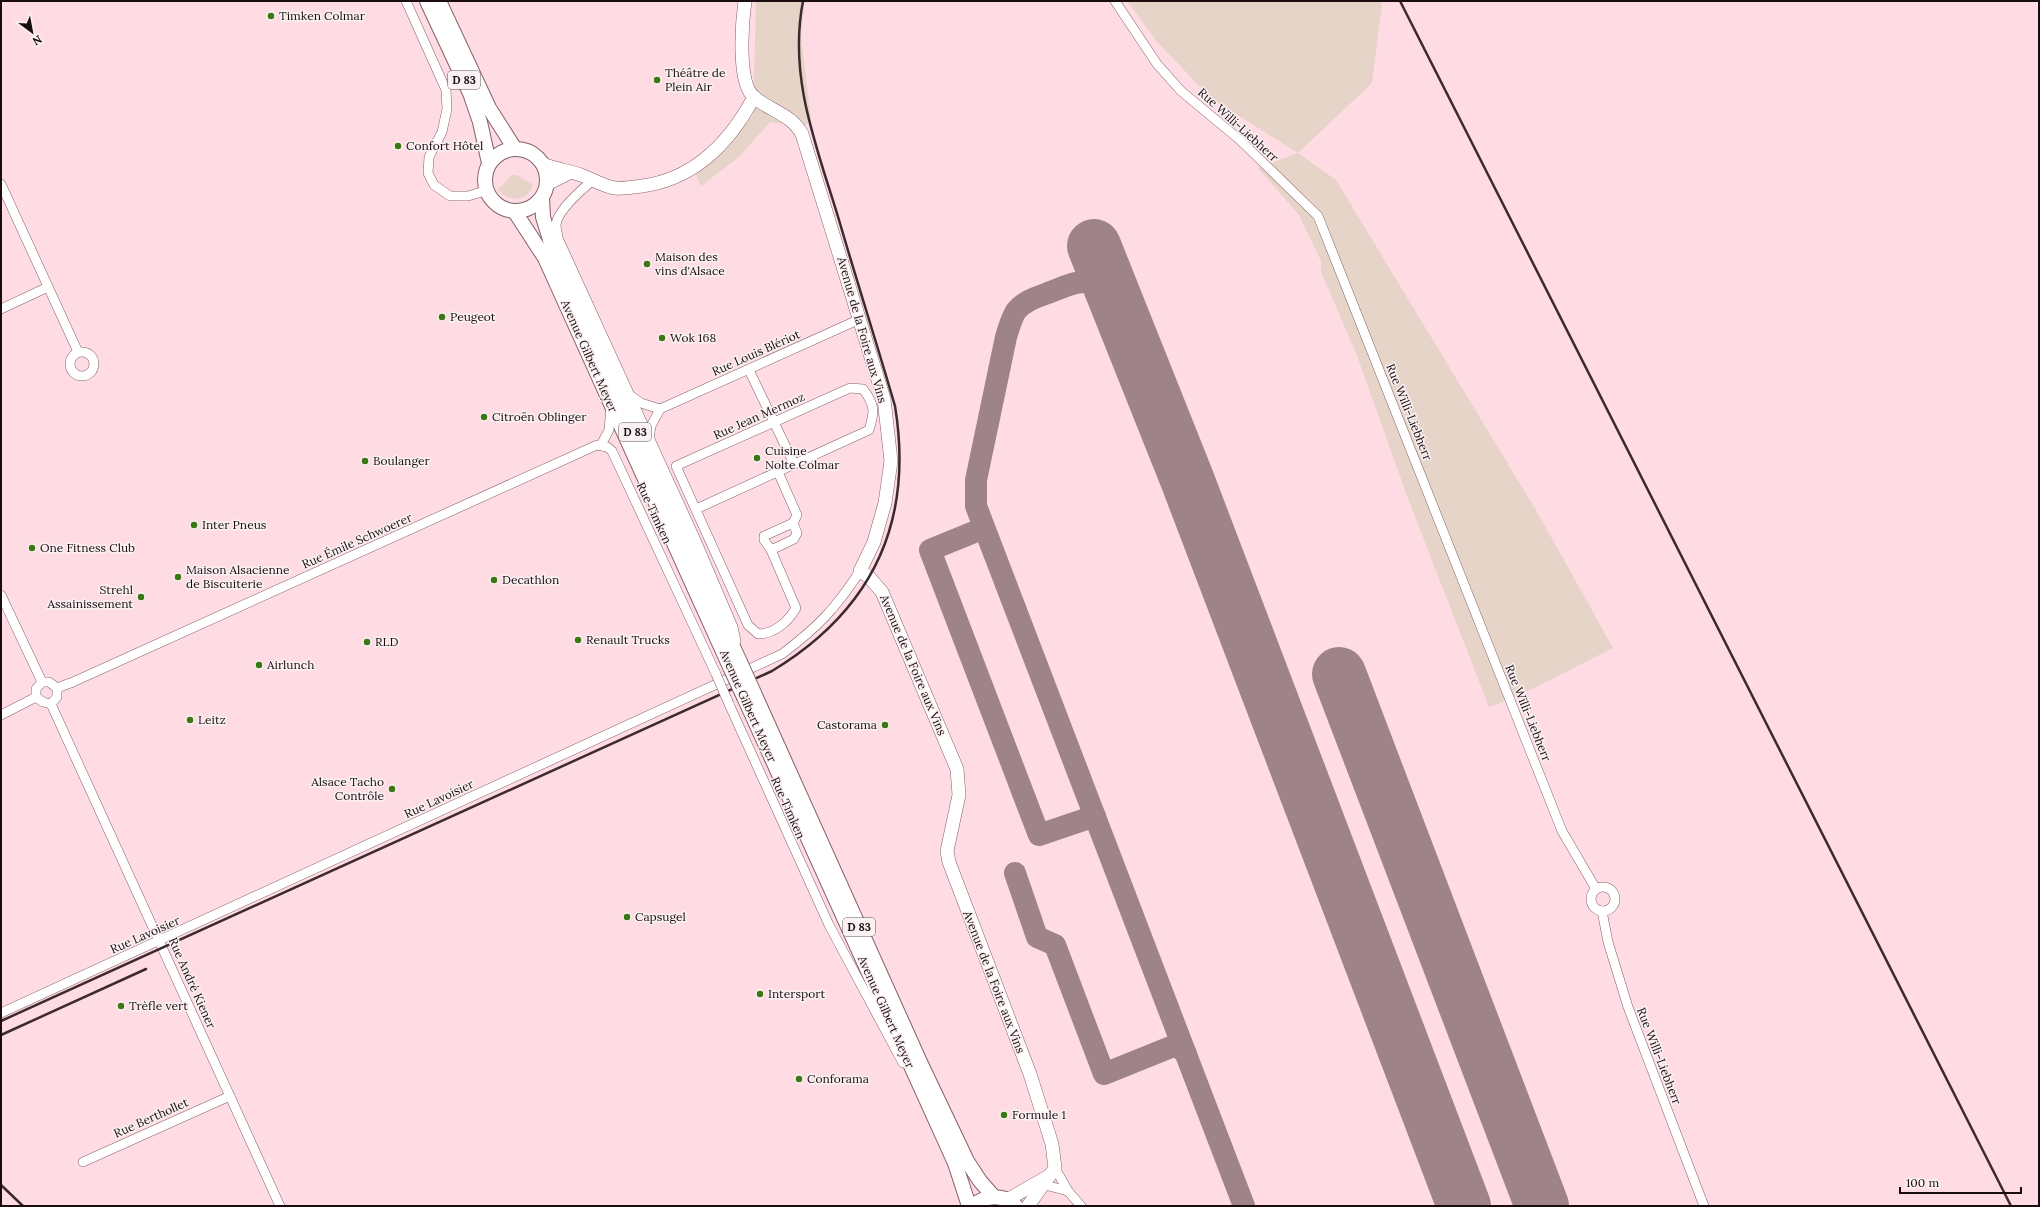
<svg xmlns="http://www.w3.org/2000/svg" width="2040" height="1207" viewBox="0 0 2040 1207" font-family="Lora,serif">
<rect width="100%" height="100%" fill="#ffdce3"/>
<!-- green -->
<g fill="#e6d4c8">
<polygon points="756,1 805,1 801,35 811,119 796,136 785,124 770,122 739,157 701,186 695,173 726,150 753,115"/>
<polygon points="1127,1 1380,1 1382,4 1372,83 1298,153 1336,180 1540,517 1613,648 1520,695 1489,707 1407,496 1356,353 1321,272 1321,261 1299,215 1258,168 1298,153 1213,100 1157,42"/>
<path d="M 511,175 L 517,175 L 533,185 C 527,203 508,202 497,189 L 502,186 Z"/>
</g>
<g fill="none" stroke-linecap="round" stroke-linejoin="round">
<!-- taxiway -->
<g stroke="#9e8388" stroke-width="22">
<path d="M 1118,305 C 1097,273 1079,280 1048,293 C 1037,297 1024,301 1016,311 C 1011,319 1009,328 1006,337 L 976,480 L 976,506 L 1244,1206"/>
<polyline points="984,528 930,550 1039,835 1095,816"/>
<polyline points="1015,873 1037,937 1055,945 1104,1074 1171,1047 1179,1047 1186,1054"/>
<polyline points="1463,1204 1463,1206"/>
</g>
<!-- runway -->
<g stroke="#9e8388" stroke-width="54">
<polyline points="1094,246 1187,479 1464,1206"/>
<polyline points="1339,674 1542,1206"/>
</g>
<!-- street casing -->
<g stroke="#845f66" stroke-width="10">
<g id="street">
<polyline points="406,1 446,90 447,109 442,132 429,157 428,173 434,185 450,196 468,196 485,191"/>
<polyline points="1115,1 1157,64 1181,91 1240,140 1318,216 1562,831 1596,889"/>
<path d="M 592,181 C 582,189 557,211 556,225 C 556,229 558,234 558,238 L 696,540 L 733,627 L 736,641"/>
<polyline points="1,184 78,352"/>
<polyline points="1,309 48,287"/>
<circle cx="82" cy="364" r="12"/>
<polyline points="749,370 794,464"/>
<polyline points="631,396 641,403 660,409"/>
<polyline points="660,409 860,319"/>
<polyline points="649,438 651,426 660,409"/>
<polyline points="601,445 609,430 611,406"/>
<path d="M 696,509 L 869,430 C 875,411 875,405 863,389 L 850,388 L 676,466 L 748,625 L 758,634 C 774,634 788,622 796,608 L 771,550 L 794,539 L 797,533 L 793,523 L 797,515 L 778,472"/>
<polyline points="771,550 764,540 764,536 793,523"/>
<polyline points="1,595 42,682"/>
<polyline points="42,682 49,682 57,688 57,697 51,704"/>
<polyline points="42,682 36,689 36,697 43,702 51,704"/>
<polyline points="57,688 73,682 597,445 607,447 612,451 716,674"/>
<polyline points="51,704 280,1206"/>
<polyline points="729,704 829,925 903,1063"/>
<polyline points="1,715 36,697"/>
<circle cx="1603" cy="899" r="12"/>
<polyline points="1602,911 1608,942 1628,1007 1704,1206"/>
<path d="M 1,1013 L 782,654 C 818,627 836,608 860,571"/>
<polyline points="83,1162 230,1096"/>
<polyline points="1055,1168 1068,1191 1081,1206"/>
<polyline points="1045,1185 1068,1191"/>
</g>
</g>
<!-- secondary casing -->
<g stroke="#845f66" stroke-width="14">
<g id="secondary">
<path d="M 745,1 C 742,22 737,83 754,97 C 770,111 791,114 802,134 L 884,399 L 891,461 L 885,503 L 874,542 L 860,571 L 869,577 L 882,592 L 957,769 L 959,795 L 947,851 L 949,862 L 1030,1074 L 1052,1144 L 1055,1168 L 1028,1206"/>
<path d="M 543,164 C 555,169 569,171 581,175 C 592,179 603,186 615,188 C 624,189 634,187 642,186 C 695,179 730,142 754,97"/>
<polyline points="547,184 569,173"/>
<polyline points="1007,1200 1049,1176"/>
</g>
</g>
<!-- primary casing -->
<g stroke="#845f66" stroke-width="16">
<g id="primary">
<polyline points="427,1 470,93 480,122 489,163"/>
<polyline points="439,1 489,108 515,149"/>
<circle cx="516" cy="180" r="31"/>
<polyline points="542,198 543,217 554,253 740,662"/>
<polyline points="515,212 545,258 730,667"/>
<polyline points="754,693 920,1062 967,1161 980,1181 994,1197"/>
<polyline points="744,697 955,1163 969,1206"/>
<path d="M 972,1206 C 985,1195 1004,1194 1016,1206"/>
</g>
</g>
<!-- street -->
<use href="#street" stroke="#fff" stroke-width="9"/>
<!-- secondary -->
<use href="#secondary" stroke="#fff" stroke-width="13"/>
<!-- primary -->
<use href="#primary" stroke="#fff" stroke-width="14"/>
<!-- rail -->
<g stroke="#3c2a2e" stroke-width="2.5">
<polyline points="1400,1 2011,1206"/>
<path d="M 1,1021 L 772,671 C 873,610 914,522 895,406 C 877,344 857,282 839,220 C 817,147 788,78 803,1"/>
<polyline points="1,1035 146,969"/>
<polyline points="1,1185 23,1206"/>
</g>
<!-- street-bridge casing -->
<g stroke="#845f66" stroke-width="10" stroke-linecap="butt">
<polyline id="street-bridge" points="716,674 729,704"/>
</g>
<!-- primary-bridge casing -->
<g stroke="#845f66" stroke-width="16" stroke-linecap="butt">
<g id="primary-bridge">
<polyline points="740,662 754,693"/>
<polyline points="730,667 744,697"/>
</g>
</g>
<!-- street-bridge -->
<use href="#street-bridge" stroke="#fff" stroke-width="9"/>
<!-- primary-bridge -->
<use href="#primary-bridge" stroke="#fff" stroke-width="14"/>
</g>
<!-- markers -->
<g fill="#397815" stroke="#faf1f3" stroke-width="1.5">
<circle cx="271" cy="16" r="4"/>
<circle cx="657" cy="80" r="4"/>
<circle cx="398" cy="146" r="4"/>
<circle cx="647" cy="264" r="4"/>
<circle cx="442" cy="317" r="4"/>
<circle cx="662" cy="338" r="4"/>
<circle cx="484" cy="417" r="4"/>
<circle cx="757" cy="458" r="4"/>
<circle cx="365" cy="461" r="4"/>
<circle cx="194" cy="525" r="4"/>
<circle cx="32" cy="548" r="4"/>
<circle cx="178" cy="577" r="4"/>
<circle cx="494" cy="580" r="4"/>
<circle cx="141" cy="597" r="4"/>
<circle cx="578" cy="640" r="4"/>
<circle cx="367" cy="642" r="4"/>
<circle cx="259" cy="665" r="4"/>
<circle cx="190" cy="720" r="4"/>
<circle cx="885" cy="725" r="4"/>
<circle cx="392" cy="789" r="4"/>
<circle cx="627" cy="917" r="4"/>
<circle cx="760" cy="994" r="4"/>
<circle cx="121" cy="1006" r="4"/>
<circle cx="799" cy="1079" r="4"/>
<circle cx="1004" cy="1115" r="4"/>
</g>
<g text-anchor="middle" stroke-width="3" stroke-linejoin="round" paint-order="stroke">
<!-- shield labels -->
<g fill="#faf1f3" stroke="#5d5153" stroke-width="1">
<rect x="448" y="71" width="32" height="18" rx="3"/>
<rect x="619" y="423" width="32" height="18" rx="3"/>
<rect x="843" y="918" width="32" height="18" rx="3"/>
</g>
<g font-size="11" font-weight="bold" fill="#1a0c0f">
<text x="464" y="84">D 83</text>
<text x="635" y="436">D 83</text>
<text x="859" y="931">D 83</text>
</g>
<!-- poi labels -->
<g font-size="12" fill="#1a0c0f" stroke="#faf1f3" text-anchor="start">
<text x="279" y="20">Timken Colmar</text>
<text x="665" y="77">Théâtre de<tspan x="665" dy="14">Plein Air</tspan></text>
<text x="406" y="150">Confort Hôtel</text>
<text x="655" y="261">Maison des<tspan x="655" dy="14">vins d'Alsace</tspan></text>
<text x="450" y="321">Peugeot</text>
<text x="670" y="342">Wok 168</text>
<text x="492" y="421">Citroën Oblinger</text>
<text x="765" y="455">Cuisine<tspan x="765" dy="14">Nolte Colmar</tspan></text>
<text x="373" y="465">Boulanger</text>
<text x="202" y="529">Inter Pneus</text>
<text x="40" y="552">One Fitness Club</text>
<text x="186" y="574">Maison Alsacienne<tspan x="186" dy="14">de Biscuiterie</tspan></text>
<text x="502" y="584">Decathlon</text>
<text x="133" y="594" text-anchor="end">Strehl<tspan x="133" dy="14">Assainissement</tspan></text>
<text x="586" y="644">Renault Trucks</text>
<text x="375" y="646">RLD</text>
<text x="267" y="669">Airlunch</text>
<text x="198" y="724">Leitz</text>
<text x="877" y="729" text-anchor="end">Castorama</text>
<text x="384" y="786" text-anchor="end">Alsace Tacho<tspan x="384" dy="14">Contrôle</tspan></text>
<text x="635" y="921">Capsugel</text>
<text x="768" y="998">Intersport</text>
<text x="129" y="1010">Trèfle vert</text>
<text x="807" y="1083">Conforama</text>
<text x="1012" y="1119">Formule 1</text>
</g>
<!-- street labels -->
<g font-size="12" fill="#1a0c0f" stroke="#faf1f3">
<text transform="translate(1238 125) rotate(42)" y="4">Rue Willi-Liebherr</text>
<text transform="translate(862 330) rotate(74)" y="4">Avenue de la Foire aux Vins</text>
<text transform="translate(756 353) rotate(-24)" y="4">Rue Louis Blériot</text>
<text transform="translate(589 356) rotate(66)" y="4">Avenue Gilbert Meyer</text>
<text transform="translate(1409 412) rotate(68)" y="4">Rue Willi-Liebherr</text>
<text transform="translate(759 416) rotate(-24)" y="4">Rue Jean Mermoz</text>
<text transform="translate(654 513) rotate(65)" y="4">Rue Timken</text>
<text transform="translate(357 541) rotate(-24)" y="4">Rue Émile Schwoerer</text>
<text transform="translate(913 665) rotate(67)" y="4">Avenue de la Foire aux Vins</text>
<text transform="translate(748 706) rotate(66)" y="4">Avenue Gilbert Meyer</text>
<text transform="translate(1528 713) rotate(68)" y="4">Rue Willi-Liebherr</text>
<text transform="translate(439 799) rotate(-25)" y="4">Rue Lavoisier</text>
<text transform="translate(788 808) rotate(66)" y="4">Rue Timken</text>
<text transform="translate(145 935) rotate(-24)" y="4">Rue Lavoisier</text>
<text transform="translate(994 982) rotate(69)" y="4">Avenue de la Foire aux Vins</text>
<text transform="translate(192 983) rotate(66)" y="4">Rue André Kiener</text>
<text transform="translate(886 1012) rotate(66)" y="4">Avenue Gilbert Meyer</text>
<text transform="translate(1659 1056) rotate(69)" y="4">Rue Willi-Liebherr</text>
<text transform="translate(151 1118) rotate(-24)" y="4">Rue Berthollet</text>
</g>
</g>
<!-- border -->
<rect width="2040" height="1207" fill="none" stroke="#1a0c0f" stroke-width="4"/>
<!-- north arrow -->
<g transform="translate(32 32) rotate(148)" stroke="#faf1f3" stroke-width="3" paint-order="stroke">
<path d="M0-3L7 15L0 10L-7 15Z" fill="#1a0c0f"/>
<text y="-6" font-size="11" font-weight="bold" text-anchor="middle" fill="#1a0c0f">N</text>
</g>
<!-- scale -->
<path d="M1900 1187v6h121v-6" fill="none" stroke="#1a0c0f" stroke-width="2"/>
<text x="1906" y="1187" font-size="12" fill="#1a0c0f" stroke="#faf1f3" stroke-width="3" paint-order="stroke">100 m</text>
</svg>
